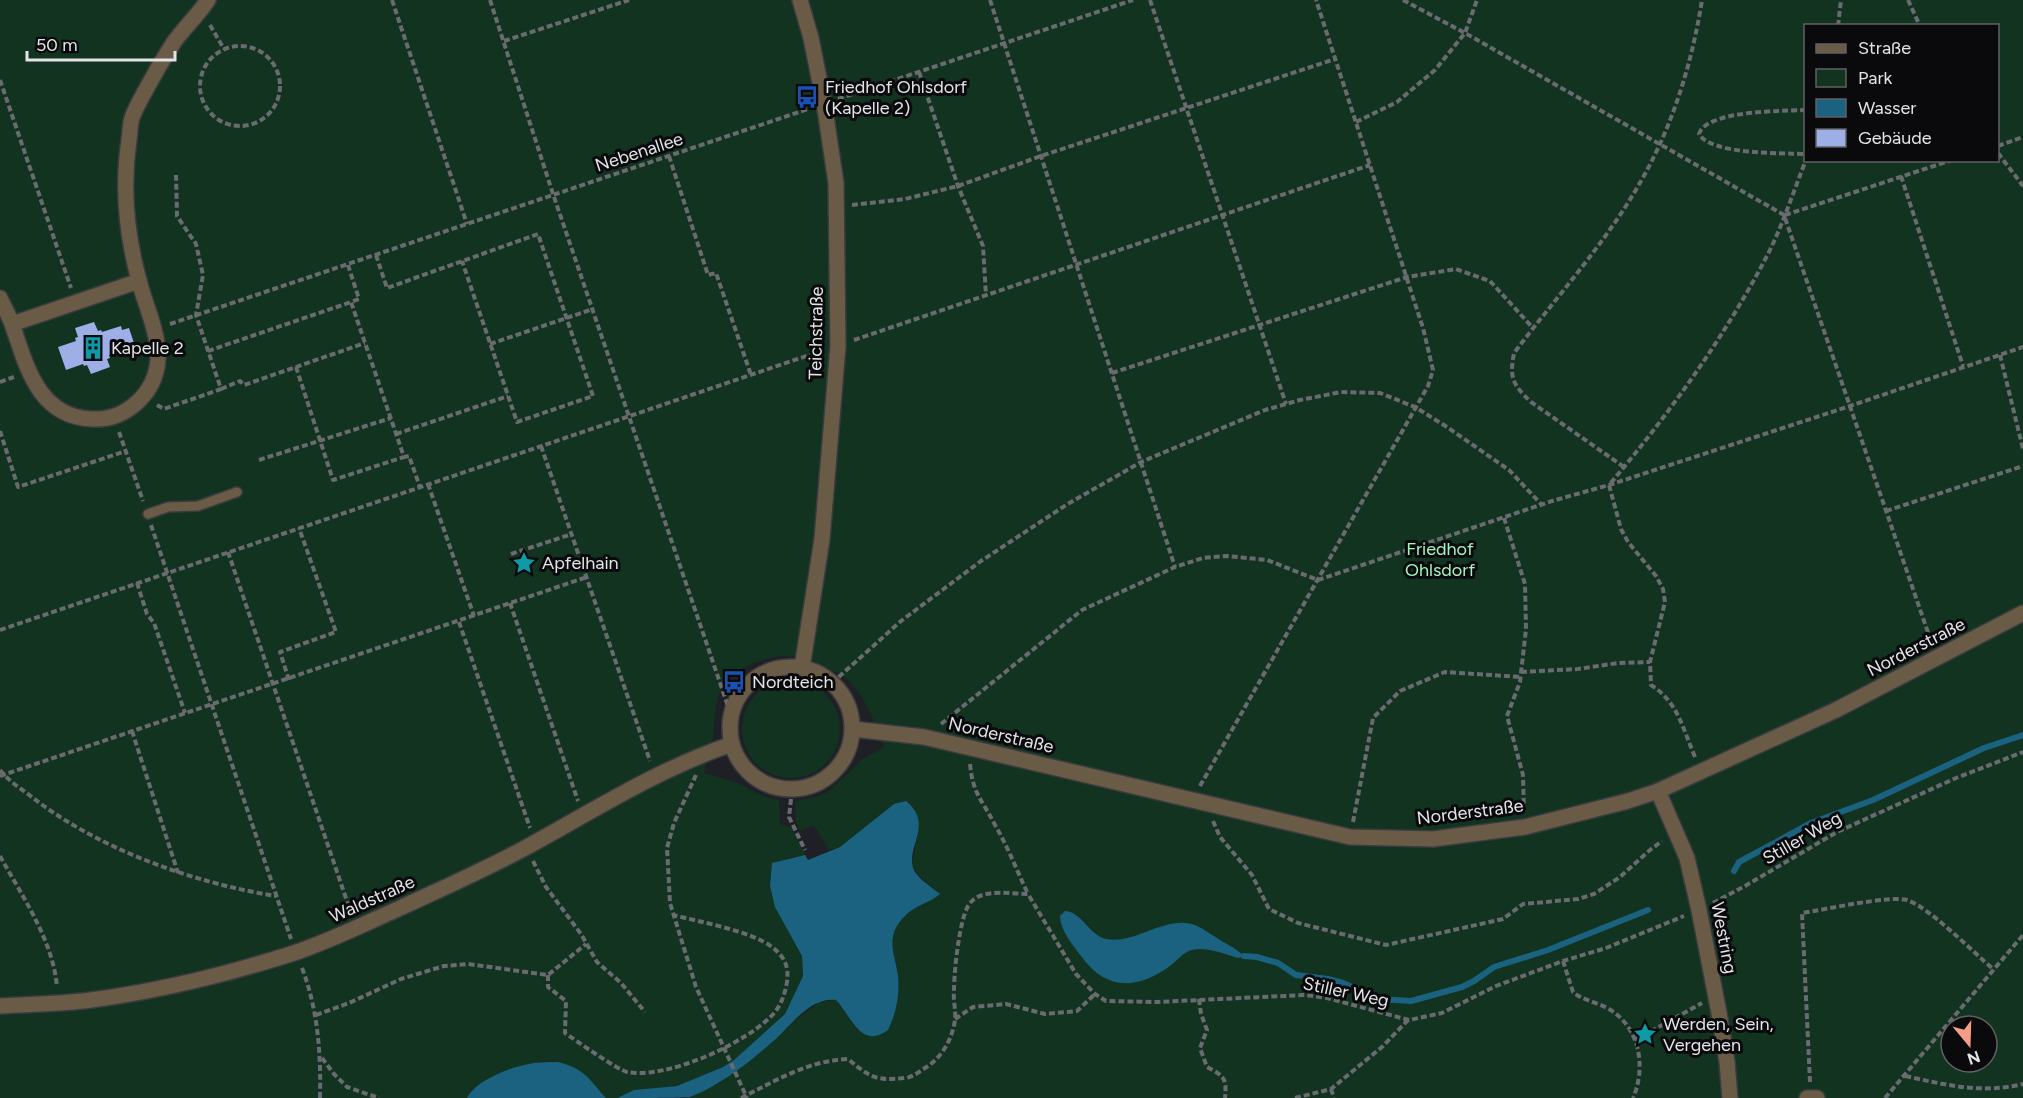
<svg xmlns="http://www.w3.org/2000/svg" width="2023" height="1098" viewBox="0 0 2023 1098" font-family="Figtree,sans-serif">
<rect width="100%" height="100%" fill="#1f2025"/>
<!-- green -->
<g fill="#11331f" fill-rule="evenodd">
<path d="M 0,0 L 2023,0 L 2023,1098 L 687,1098 L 722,1081 L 772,1043 L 788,1026 L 819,1002 L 836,1000 L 857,1030 L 897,1006 C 897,997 899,987 898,978 C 896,953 883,939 905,916 C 915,905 929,903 940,894 L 916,873 L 912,864 L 915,848 L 894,804 L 840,847 L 829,850 L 814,825 L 800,831 L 796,822 L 795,801 L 815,797 L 827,793 L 863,759 L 884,747 C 875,723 867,701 850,682 C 840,671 801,656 787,656 C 767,656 737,667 725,683 C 713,700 716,717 713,737 C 711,749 707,761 704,773 L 740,784 L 760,795 L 779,800 L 780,824 L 792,828 L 805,855 L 785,859 L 793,938 L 802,956 L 803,976 L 785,1014 L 734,1060 L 723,1067 L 677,1086 L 634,1090 L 617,1098 L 606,1098 C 599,1090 567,1065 558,1062 C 537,1055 491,1081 471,1090 L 467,1098 L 0,1098 ZM 1806,26 L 1998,26 L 1998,160 L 1806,160 ZM 1951,1026 L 1987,1026 L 1987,1062 L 1951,1062 Z"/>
<circle cx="791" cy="729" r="49"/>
</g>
<!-- water -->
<g fill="#1a6280">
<path d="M 906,801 C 936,826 902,849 915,872 C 920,880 933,888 940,894 C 930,903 915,905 905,916 C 884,937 895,953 898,976 C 900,995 896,1014 888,1030 C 861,1050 851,1016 836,1000 C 808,997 790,1028 770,1044 C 746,1065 720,1085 690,1097 C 679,1098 632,1098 617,1098 L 634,1090 L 677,1086 L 723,1067 L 734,1060 L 785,1014 L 803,976 L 802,956 L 775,907 L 770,886 L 772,863 L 805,855 L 808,860 L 840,847 L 894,804 Z"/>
<path d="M 1065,911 C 1082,912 1089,935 1106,939 C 1137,945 1167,913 1197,926 C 1204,929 1210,934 1217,938 C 1226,944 1236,948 1244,956 L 1238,958 C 1225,954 1205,946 1192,950 C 1183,952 1177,961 1170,966 C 1137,990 1106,991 1081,956 C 1073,945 1060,930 1060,916 Z"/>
<path d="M 558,1062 C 585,1069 588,1078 606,1098 L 467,1098 C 475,1081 510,1067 529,1064 C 538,1062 548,1062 558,1062 Z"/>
</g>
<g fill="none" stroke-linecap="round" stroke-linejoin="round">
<!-- stream -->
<g stroke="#1a6280" stroke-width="6">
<polyline points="1734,871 1739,862 1811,823 1873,800 1984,748 2023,735"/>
<polyline points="1244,956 1257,957 1278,963 1296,975 1328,979 1343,983 1380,999 1411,1001 1462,987 1474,981 1494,967 1548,950 1648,910"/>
</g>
</g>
<!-- building -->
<polygon fill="#9eaee7" points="94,322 98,331 101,330 102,332 121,326 122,330 129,328 134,343 127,345 128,349 109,355 110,358 107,359 110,367 91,374 87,365 84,366 83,364 66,370 58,347 76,341 75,338 78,337 75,328"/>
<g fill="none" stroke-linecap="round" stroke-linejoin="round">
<!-- lane casing -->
<g stroke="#3a3b40" stroke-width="12">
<polyline id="lane" points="148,514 168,507 198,506 237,492"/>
</g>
<!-- street casing -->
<g stroke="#3a3b40" stroke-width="18">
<g id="street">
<polyline points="800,0 811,38 824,103 836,183 838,346 822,539 802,668"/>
<path d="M 0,298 C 4,307 10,317 13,327 C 27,368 39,417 92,419 C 126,421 156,393 158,359 C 159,334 146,307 140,284 C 127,238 122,187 129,140 C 130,133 130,124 132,118 C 135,109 140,101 144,93 C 153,76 163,59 174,42 C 184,28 198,15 208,0"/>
<polyline points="12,324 139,281"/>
<circle cx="791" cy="728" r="61"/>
<polyline points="853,729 924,737 1350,837 1433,839 1525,827 1628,801 1658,791 1836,710 2023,613"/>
<polyline points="1658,791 1687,858 1699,910 1719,1013 1727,1062 1730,1098"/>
<path d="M 0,1006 C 30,1004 61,1004 91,1000 C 159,991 228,974 294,953 C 330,941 364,924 398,909 C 441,889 484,870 525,848 C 593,811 658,769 732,744"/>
<polyline points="1807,1098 1817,1098"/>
</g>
</g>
<!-- path -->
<g stroke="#6a6b6f" stroke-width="4" stroke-dasharray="6 3" stroke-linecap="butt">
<polyline points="392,0 467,224"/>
<polyline points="490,0 553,194 731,715"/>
<polyline points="990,0 1175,567"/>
<polyline points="1150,0 1286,404"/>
<polyline points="1403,0 1465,33 1784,215 1932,644"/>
<polyline points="1908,0 1920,26"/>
<polyline points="210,25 224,49"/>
<polyline points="1838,26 1841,0"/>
<polyline points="504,41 629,0"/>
<circle cx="240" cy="86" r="40"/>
<polyline points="919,72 958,186 983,246 986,296"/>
<polyline points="0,80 71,288"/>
<polyline points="838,99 1133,0"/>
<path d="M 1806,110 C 1784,111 1706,110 1699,134 C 1711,155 1783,153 1806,154"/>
<polyline points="1356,122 1397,102 1435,70 1465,33 1477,0"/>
<polyline points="1998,146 2023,137"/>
<polyline points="1998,153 2023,186"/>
<polyline points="669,156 708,275 716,273 751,375"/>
<polyline points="1901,176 1963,366"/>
<polyline points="852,205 905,199 958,186 1041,156 1335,59"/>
<polyline points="1785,215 1952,160"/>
<polyline points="376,255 387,288 538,234 593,396 517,422 462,261"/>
<polyline points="348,265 359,299 351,302 404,457 409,456 420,487"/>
<polyline points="170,324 808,109"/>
<polyline points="854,340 1370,165"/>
<polyline points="490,344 593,309"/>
<polyline points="208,351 351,302"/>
<polyline points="2000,355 2023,449"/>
<polyline points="296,367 333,480 404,457"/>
<polyline points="1112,373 1407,277 1456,269 1490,281 1533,328"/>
<polyline points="0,382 14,377"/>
<polyline points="221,389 240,381 244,385 365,343"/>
<polyline points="157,405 164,409 221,389 196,315 203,275 196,244 177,216 176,175"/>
<polyline points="0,431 18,487 126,451"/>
<polyline points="119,432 143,501"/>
<polyline points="396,434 508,396"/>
<polyline points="541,446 650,761"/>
<polyline points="259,460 391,418"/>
<path d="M 1624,467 L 1531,402 C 1513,385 1509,378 1514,353 C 1557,296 1606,243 1641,181 C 1673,125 1692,63 1702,0"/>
<polyline points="428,484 474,616"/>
<polyline points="1886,511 2023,466"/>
<polyline points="1504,518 1525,584 1526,629 1520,682 1507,716 1523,775 1524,811"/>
<polyline points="151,525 291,939"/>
<polyline points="228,552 351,913"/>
<polyline points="511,554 572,534"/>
<polyline points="137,583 147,614 154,623 185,713"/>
<polyline points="510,603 578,801"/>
<polyline points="459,622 530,828"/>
<polyline points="0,630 821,351"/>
<polyline points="1521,672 1578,669 1618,663 1650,662"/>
<polyline points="289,680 280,652 336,632 299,528"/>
<polyline points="832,683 901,621 981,561 1066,505 1141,462 1265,410 1300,400 1341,392 1380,393 1415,407 1447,427 1509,470 1541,504"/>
<polyline points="941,724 1082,610 1175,567 1203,558 1227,556 1267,560 1318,580 1552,501 1609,485 1850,406 2023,347"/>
<polyline points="132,731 178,873"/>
<path d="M 1695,757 C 1683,729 1678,702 1651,685 L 1650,662 L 1665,602 L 1663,589 L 1656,576 L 1628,542 L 1621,529 L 1609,485 C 1670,413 1727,334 1770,250 C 1784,221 1794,190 1806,160"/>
<path d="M 970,764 C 973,795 982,799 995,825 C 1008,847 1017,871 1028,894"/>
<path d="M 0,770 C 8,780 18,787 28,794 C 95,848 193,883 276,896"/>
<polyline points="696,775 674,823 667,848 670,903 696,987 747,1098"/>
<polyline points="0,776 587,577"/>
<polyline points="1200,786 1428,386 1433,370 1423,328 1316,0"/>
<polyline points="792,790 789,817 805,850"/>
<polyline points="1213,821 1220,837 1252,875 1269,909 1298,923 1386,945 1503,919 1523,904 1578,899 1594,894 1620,877 1650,850 1662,841"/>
<polyline points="1353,822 1373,718 1400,691 1445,672 1521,677"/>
<path d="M 0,856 C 22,896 53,940 57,987"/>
<polyline points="533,861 546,887 581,934 597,962 621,983 645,1012"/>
<polyline points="1713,903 1745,886 1837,832 1956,778 2023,752"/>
<path d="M 1563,961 L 1573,992 C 1582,1000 1596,1002 1607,1008 C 1639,1025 1647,1066 1633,1098"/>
<path d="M 302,968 C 318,1010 321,1053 320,1098"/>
<path d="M 548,975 L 548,987 L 566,1001 L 565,1033 C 575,1040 618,1070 627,1072 C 666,1080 750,1042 775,1012 C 782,1003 785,993 787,982 C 789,967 785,957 772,947 C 751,931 700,922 673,915"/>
<path d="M 1199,999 L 1201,1014 L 1207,1030 L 1200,1048 L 1207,1067 C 1224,1076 1227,1078 1225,1098"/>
<polyline points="316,1015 349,1003 401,979 444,966 468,964 548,975 586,944"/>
<polyline points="955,1019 973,1007 1006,1004 1045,1014 1077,1011 1095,994"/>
<polyline points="1635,1040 1702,1003"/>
<polyline points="322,1058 334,1074 347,1087 379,1098"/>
<path d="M 1905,1076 C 1947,1085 1980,1094 2023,1084"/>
<path d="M 1810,1082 L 1802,913 C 1823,910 1890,895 1907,900 C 1930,908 1973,952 1993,969"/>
<polyline points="1331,1089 1334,1098"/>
<path d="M 741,1098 C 777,1080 807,1061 848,1059 C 871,1078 876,1081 905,1078 C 913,1077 919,1072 925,1068 C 942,1058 953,1038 955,1019 C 956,1010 953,1000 954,991 C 954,971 959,923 968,906 C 979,887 1010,894 1028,894 L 1076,974 L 1095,994 L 1106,1001 L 1157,1002 L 1305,995 L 1327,998 L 1409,1020 L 1442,1013 L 1496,986 L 1563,961 L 1606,948 L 1684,916"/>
<polyline points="1295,1098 1331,1089 1382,1047 1408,1020"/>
<polyline points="1885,1098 2023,935"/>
</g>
<!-- lane -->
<use href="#lane" stroke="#6a5b46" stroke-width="9"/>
<!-- street -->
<use href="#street" stroke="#6a5b46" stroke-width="15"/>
</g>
<!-- icons -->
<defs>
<g id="bus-bare" transform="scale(1.8)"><path d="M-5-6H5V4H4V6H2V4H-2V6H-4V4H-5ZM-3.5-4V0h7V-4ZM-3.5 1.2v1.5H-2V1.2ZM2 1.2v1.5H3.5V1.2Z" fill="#1a4fb4" stroke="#0a0a0c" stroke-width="2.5" paint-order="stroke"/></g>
<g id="building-bare" transform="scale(1.8)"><path d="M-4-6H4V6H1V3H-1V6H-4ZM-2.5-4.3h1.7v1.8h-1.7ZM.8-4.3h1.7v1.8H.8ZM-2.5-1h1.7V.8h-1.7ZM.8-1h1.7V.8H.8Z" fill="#0f9aa8" stroke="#0a0a0c" stroke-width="2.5" paint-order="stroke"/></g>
<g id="sight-bare" transform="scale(1.8)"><path d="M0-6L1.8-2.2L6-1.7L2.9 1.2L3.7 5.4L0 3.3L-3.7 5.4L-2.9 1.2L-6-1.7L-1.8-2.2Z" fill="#0f9aa8" stroke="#0a0a0c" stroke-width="2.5" paint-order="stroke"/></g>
</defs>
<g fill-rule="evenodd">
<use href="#bus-bare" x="807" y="97"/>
<use href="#building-bare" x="93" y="348"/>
<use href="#sight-bare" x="524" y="563"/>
<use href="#bus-bare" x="734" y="682"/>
<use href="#sight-bare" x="1645" y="1034"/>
</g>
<g text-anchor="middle" stroke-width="6" stroke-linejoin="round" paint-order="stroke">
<!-- poi labels -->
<g font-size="18" fill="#e3e4e7" stroke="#0a0a0c" text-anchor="start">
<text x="825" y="93">Friedhof Ohlsdorf<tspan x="825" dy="21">(Kapelle 2)</tspan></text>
<text x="111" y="354">Kapelle 2</text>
<text x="542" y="569">Apfelhain</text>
<text x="752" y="688">Nordteich</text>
<text x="1663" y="1030">Werden, Sein,<tspan x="1663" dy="21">Vergehen</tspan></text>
</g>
<!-- street labels -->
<g font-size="18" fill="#e3e4e7" stroke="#0a0a0c">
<text transform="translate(639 152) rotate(-18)" y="6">Nebenallee</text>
<text transform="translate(816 333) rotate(-89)" y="6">Teichstraße</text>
<text transform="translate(1916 647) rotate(-27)" y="6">Norderstraße</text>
<text transform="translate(1001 735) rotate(13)" y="6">Norderstraße</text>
<text transform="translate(1470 812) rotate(-7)" y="6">Norderstraße</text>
<text transform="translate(1802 838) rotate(-30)" y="6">Stiller Weg</text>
<text transform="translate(372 899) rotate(-24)" y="6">Waldstraße</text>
<text transform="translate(1724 938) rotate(79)" y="6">Westring</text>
<text transform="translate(1346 992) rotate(12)" y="6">Stiller Weg</text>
</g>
<!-- park labels -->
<g font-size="18" fill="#a2f6be" stroke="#0a0a0c">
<text x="1440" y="555">Friedhof<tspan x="1440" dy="21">Ohlsdorf</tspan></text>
</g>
</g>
<!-- legend -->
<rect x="1804" y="24" width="195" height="138" fill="#0a0a0c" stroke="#616164" stroke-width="1.5"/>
<rect x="1816" y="44" width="30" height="9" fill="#6a5b46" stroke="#616164" stroke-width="1.5"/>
<text x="1858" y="54" font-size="18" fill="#e3e4e7">Straße</text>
<rect x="1816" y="69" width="30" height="18" fill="#11331f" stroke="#616164" stroke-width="1.5"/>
<text x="1858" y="84" font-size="18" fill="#e3e4e7">Park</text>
<rect x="1816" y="99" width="30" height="18" fill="#1a6280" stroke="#616164" stroke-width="1.5"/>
<text x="1858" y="114" font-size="18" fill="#e3e4e7">Wasser</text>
<rect x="1816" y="129" width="30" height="18" fill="#9eaee7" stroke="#616164" stroke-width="1.5"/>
<text x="1858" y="144" font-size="18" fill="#e3e4e7">Gebäude</text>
<!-- north arrow -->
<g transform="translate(1969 1044) rotate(161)"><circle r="28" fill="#0a0a0c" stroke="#616164" stroke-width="1.5"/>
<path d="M0-4.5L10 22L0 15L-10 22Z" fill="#f49e88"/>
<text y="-9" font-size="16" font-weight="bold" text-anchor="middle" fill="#e3e4e7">N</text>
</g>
<!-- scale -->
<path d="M27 51v9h148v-9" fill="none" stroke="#e3e4e7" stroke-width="3"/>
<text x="36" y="51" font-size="18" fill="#e3e4e7" stroke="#0a0a0c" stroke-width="4.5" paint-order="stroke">50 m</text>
</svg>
